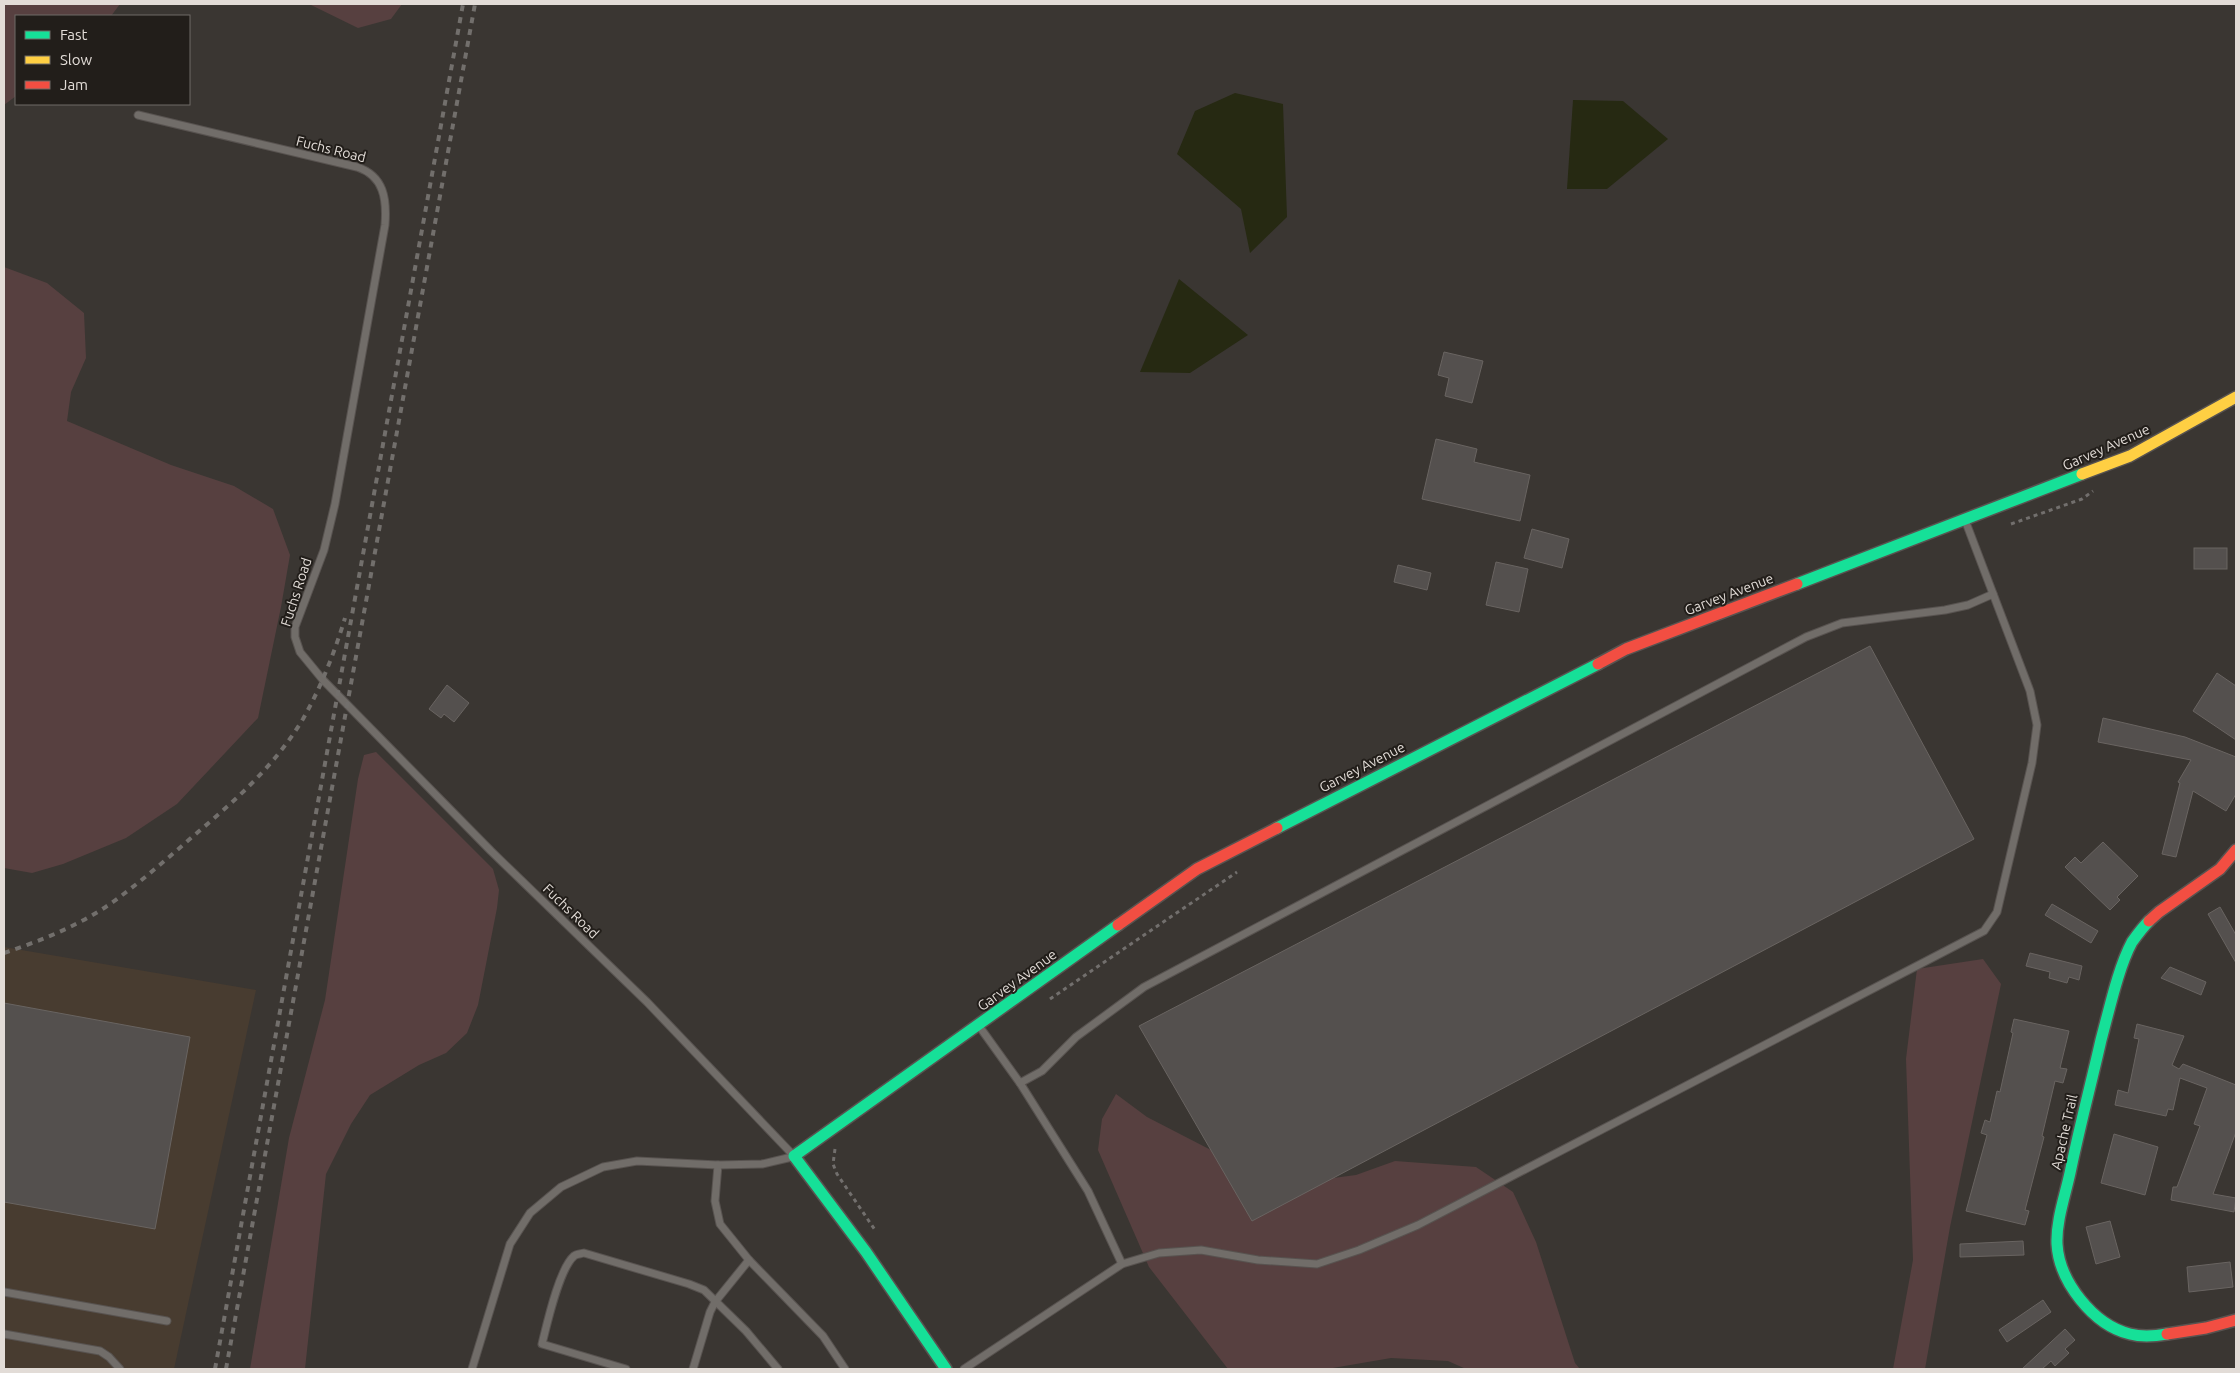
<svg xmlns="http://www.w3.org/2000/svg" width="2240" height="1373" viewBox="0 0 2240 1373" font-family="Ubuntu,sans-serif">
<rect width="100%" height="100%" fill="#3a3632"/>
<!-- built -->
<polygon fill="#483c30" points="4,947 256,990 174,1369 4,1369"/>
<!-- green -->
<g fill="#574040">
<polygon points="4,4 120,4 111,16 16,16 16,96 4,105"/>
<polygon points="309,4 402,4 391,19 358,28"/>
<polygon points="4,267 47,283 84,313 86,358 71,392 67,421 171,465 234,486 273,509 290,555 281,607 258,718 177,804 126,838 63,864 32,873 4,868"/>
<polygon points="376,752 493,869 499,890 497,908 478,1005 467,1033 446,1053 419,1065 370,1095 351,1124 326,1174 305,1369 250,1369 289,1138 325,1000 358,779 364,755"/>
<polygon points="1983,959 2001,984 1950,1227 1925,1369 1893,1369 1913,1260 1906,1059 1917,969"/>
<polygon points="1116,1094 1147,1117 1240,1165 1303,1182 1356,1175 1395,1161 1476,1167 1513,1192 1536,1242 1575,1363 1580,1369 1466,1369 1448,1361 1391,1358 1327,1369 1228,1369 1149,1267 1098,1150 1102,1119"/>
</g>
<!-- water -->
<g fill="#262912">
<polygon points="1235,93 1283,104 1287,217 1250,253 1241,209 1177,154 1195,111"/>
<polygon points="1573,100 1623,101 1668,139 1607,189 1567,189"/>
<polygon points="1179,279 1248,335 1190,373 1140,372"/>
</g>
<!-- building -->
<g fill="#54504e" stroke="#696461">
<polygon points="1444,352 1483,361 1472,403 1445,396 1449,378 1438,375"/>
<polygon points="1436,439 1477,449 1474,462 1530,475 1520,521 1422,499"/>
<polygon points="1532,529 1569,539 1562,568 1524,558"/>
<rect x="2194" y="548" width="33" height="21"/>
<polygon points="1496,562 1528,569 1519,612 1486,605"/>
<polygon points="1398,565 1431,573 1427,590 1394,582"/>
<polygon points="1870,646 1974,839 1252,1221 1139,1026"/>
<polygon points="2217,673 2236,686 2236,740 2193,711"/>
<polygon points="447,685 469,703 454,722 444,714 441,718 429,709"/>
<polygon points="2103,718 2185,737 2236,757 2236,794 2226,811 2193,791 2176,857 2162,854 2180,783 2178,782 2191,760 2098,742"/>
<polygon points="2103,842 2138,876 2117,897 2120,900 2110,910 2065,867 2075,857 2081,863"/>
<polygon points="2052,904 2098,931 2091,943 2045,915"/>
<polygon points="2220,907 2236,935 2236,963 2208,914"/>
<polygon points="2030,953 2082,966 2079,980 2069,977 2067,983 2049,978 2050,972 2026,966"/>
<polygon points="2170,967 2206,982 2201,995 2161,978"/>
<polygon points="4,1003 190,1037 155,1229 4,1202"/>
<polygon points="2014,1019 2069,1031 2060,1068 2067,1069 2063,1083 2055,1081 2042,1136 2044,1137 2025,1210 2029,1211 2025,1225 1966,1211 1987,1135 1981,1133 1985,1120 1990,1122 1997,1091 2000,1092 2013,1033 2011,1032"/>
<polygon points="2137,1024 2184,1036 2172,1065 2179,1069 2183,1064 2236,1085 2236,1132 2213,1194 2236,1198 2234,1212 2171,1200 2173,1187 2177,1187 2200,1126 2194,1124 2207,1088 2180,1078 2173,1110 2168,1109 2166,1116 2115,1105 2118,1090 2128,1093 2139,1039 2134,1038"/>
<polygon points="2114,1134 2158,1147 2145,1195 2101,1183"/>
<polygon points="2110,1221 2120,1257 2096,1264 2086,1227"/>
<polygon points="2023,1241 2024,1255 1960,1257 1960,1244"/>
<polygon points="2230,1262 2233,1287 2189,1292 2187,1267"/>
<polygon points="2043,1300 2051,1312 2007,1342 1999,1330"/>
<polygon points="2065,1329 2075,1340 2065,1349 2069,1353 2055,1366 2051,1361 2042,1369 2022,1369"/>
</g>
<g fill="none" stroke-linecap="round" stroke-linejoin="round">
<!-- lane casing -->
<g stroke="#585350" stroke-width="9">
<g id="lane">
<path d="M 138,115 L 357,167 C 384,176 387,199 385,225 L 335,504 L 324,550 L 295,627 L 295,637 L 300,652 L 323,680 L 491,851 L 647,1002 L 794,1156"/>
<polyline points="979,1026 1020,1083 1088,1191 1122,1264"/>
<polyline points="1020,1083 1042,1071 1076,1037 1144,987 1806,637 1842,623 1945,610 1968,605 1993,594"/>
<polyline points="792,1157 762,1164 718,1165 715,1201 720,1224 749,1260 823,1336 845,1369"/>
<polyline points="4,1292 167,1321"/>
<polyline points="4,1334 100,1351 109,1357 120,1369"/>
<polyline points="472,1369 510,1244 530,1213 561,1187 603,1167 637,1161 718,1165"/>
<path d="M 626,1369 L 542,1344 C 547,1324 559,1269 574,1256 C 576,1254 580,1254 584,1253 L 689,1284 L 704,1290 L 746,1331 L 778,1369"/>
<polyline points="693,1369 710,1312 715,1302 749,1260"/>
<polyline points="964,1369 1122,1264 1159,1253 1201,1250 1258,1260 1317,1264 1359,1250 1418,1225 1984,931 1997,912 2032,763 2037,725 2030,691 1965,520"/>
</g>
</g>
<!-- fast casing -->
<g stroke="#585350" stroke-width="14">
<g id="fast">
<polyline points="1797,584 2082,474"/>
<polyline points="1277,828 1598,664"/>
<path d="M 2149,921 C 2143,927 2137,935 2132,942 C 2118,968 2109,1011 2101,1040 C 2091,1084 2079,1129 2070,1173 C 2065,1196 2056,1221 2057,1244 C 2059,1281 2093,1325 2130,1334 C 2141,1337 2156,1336 2167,1334"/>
<polyline points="946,1369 866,1252 794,1156 1118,925"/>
</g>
</g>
<!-- slow casing -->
<g stroke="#585350" stroke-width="14">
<polyline id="slow" points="2082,474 2130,456 2236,397"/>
</g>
<!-- jam casing -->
<g stroke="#585350" stroke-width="14">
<g id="jam">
<polyline points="1598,664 1626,649 1797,584"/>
<polyline points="2149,921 2159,912 2220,869 2236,850"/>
<polyline points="1118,925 1197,869 1277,828"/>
<polyline points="2167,1334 2206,1328 2236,1320"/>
</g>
</g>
<!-- path -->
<g stroke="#726f6d" stroke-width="3" stroke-dasharray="4 4" stroke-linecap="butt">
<polyline points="2011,524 2082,499 2093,491"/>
<polyline points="1050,999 1237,872"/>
<polyline points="835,1149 833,1164 837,1174 875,1230"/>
</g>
<!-- lane -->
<use href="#lane" stroke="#716d69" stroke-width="7"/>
<!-- fast -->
<use href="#fast" stroke="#16e098" stroke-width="11"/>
<!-- slow -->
<use href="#slow" stroke="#ffcf43" stroke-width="11"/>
<!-- jam -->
<use href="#jam" stroke="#f24e42" stroke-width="11"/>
<!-- rail -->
<g stroke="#726f6c" stroke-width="4" stroke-dasharray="6 6" stroke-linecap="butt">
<path d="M 4,953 C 40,941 78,926 110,904 C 141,882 169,857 198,832 C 237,799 276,764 303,719 C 321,687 334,654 345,618"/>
<polyline points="215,1369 463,4"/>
<polyline points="226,1369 475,4"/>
</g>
</g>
<g text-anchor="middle" stroke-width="4" stroke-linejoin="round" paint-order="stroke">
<!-- street labels -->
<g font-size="14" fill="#e2dcd7" stroke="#221e1a">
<text transform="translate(331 149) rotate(14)" y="5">Fuchs Road</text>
<text transform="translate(2106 447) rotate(-24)" y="5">Garvey Avenue</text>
<text transform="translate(296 592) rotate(-72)" y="5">Fuchs Road</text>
<text transform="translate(1729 594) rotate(-21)" y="5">Garvey Avenue</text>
<text transform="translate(1362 767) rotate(-27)" y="5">Garvey Avenue</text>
<text transform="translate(571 911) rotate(44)" y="5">Fuchs Road</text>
<text transform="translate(1017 980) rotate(-36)" y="5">Garvey Avenue</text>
<text transform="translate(2064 1132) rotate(-77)" y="5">Apache Trail</text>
</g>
</g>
<!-- border -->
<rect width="2240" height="1373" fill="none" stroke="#e2dcd7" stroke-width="10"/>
<!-- legend -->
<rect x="15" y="15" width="175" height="90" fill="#221e1a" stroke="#6f6a66"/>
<rect x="25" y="31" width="25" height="8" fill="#16e098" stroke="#6f6a66"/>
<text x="60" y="40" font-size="15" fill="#e2dcd7">Fast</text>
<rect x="25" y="56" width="25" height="8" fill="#ffcf43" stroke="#6f6a66"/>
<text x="60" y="65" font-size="15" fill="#e2dcd7">Slow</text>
<rect x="25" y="81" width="25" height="8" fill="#f24e42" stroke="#6f6a66"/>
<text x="60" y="90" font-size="15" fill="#e2dcd7">Jam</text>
</svg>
